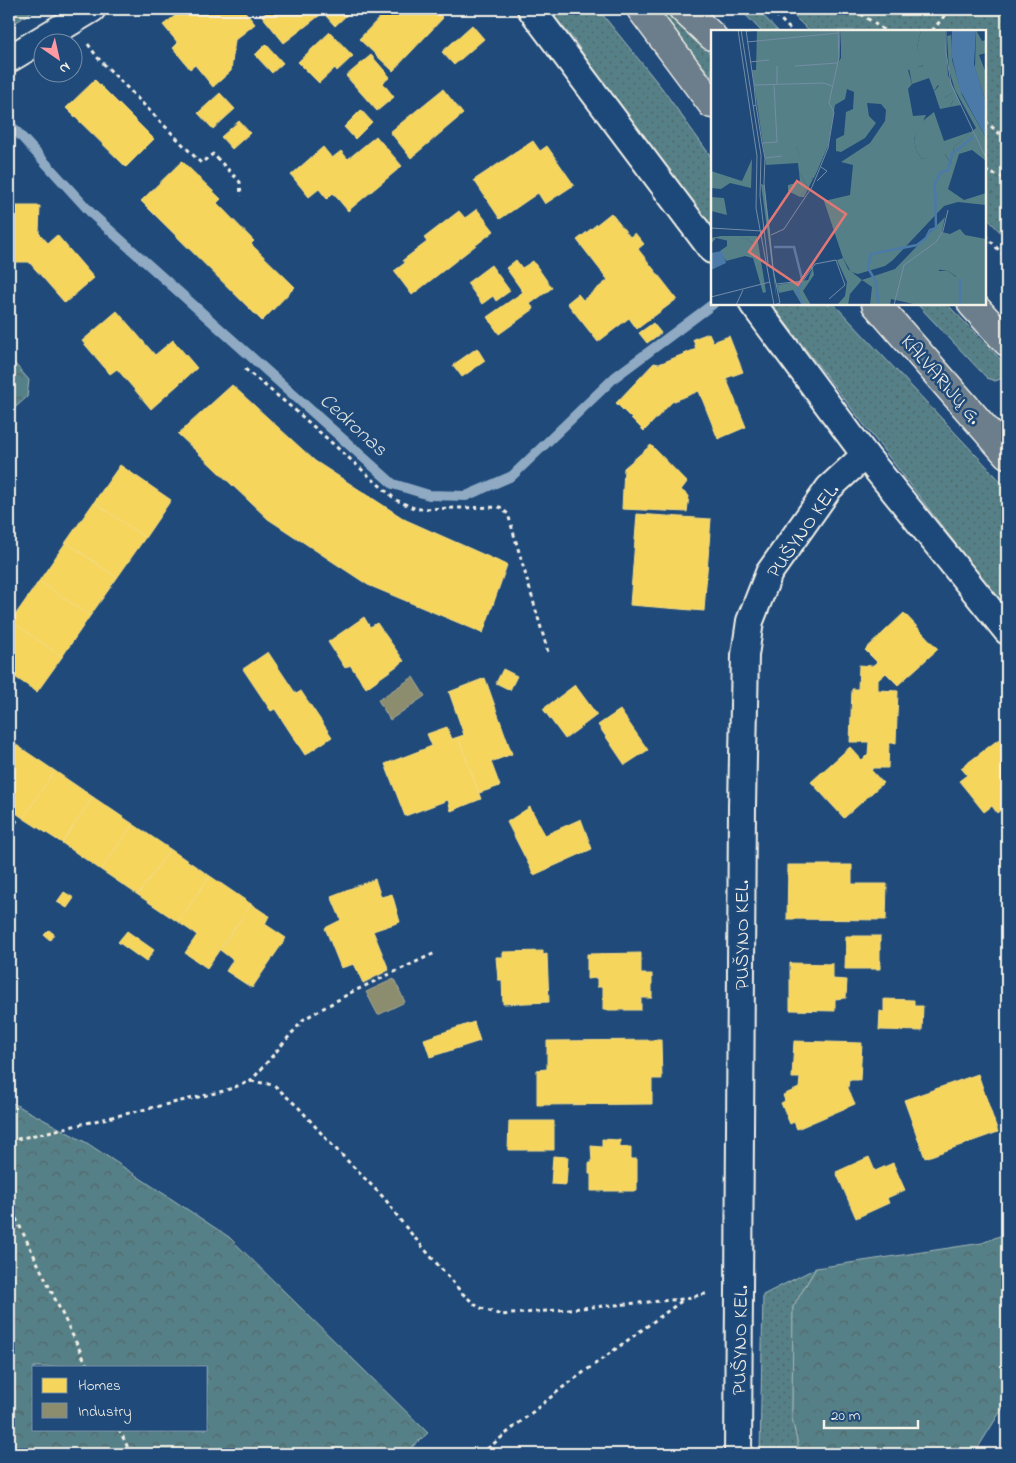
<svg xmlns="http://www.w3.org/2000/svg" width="1016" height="1463" viewBox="0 0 1016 1463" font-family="'Indie Flower',sans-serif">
<defs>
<pattern id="grass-dots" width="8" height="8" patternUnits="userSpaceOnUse" patternTransform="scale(1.25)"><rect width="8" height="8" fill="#568087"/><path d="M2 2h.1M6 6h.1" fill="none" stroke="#50676a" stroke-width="1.8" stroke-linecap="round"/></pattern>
<pattern id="forest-crowns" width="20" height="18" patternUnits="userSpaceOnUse" patternTransform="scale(1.25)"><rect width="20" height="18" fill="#568087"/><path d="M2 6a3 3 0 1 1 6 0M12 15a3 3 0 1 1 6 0" fill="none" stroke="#50676a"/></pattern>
</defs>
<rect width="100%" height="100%" fill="#1f4a7a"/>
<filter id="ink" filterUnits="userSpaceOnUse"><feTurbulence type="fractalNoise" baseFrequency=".02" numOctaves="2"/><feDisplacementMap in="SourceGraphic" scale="10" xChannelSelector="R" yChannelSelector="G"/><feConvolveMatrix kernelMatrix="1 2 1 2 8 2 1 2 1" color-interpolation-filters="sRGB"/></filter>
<g filter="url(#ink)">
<!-- grass -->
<g fill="url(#grass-dots)" stroke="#a5b8b8">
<polygon points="548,9 598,9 661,87 712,158 712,227 611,95 574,40"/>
<polygon points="655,9 668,9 712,56 712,77"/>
<polygon points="740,9 757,9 778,31 761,31"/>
<polygon points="787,9 1007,9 1007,239 985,216 985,31 809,31"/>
<polygon points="771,304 834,304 1007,488 1007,608 979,574"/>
<polygon points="917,304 947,304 1003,362 1006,370 1003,378 995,381 987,378"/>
<polygon points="816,1268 793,1307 792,1418 800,1454 760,1454 763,1295"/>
</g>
<!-- forest -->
<g fill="url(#forest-crowns)" stroke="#a5b8b8" fill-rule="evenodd">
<polygon points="9,9 36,9 9,27"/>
<polygon points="9,357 29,380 27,397 9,413"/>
<path d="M 9,1101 L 87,1143 L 229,1237 L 428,1433 L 404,1454 L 9,1454 ZM 34,1367 L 206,1367 L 206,1429 L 34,1429 Z"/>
<polygon points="1007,1233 1007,1401 974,1454 800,1454 792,1418 793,1307 816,1268 982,1243"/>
</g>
<!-- homes -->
<g fill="#f6d55c" stroke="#f5dd86">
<polygon points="184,9 243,9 255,24 235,40 231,71 213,87 195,65 190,69 173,48 178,43 163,25"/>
<polygon points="271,9 321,9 324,12 284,43 262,16"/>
<polygon points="333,9 345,9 349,13 335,26 326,16"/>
<polygon points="388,9 434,9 443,18 393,71 359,39"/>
<polygon points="472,25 484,39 454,65 442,52"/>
<polygon points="330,32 353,56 337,71 335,68 319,83 298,62"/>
<polygon points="266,44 283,63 272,73 255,55"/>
<polygon points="371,55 390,77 383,83 394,97 377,111 346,76"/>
<polygon points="95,80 154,139 126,167 66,108"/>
<polygon points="443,89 463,114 411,158 390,132"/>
<polygon points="220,93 235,109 213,129 198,113"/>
<polygon points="361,110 372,122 355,139 344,127"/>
<polygon points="239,121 250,133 232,149 221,137"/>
<polygon points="376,136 402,166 348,211 333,193 327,199 319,189 309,197 291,175 323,147 332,158 341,151 348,159"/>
<polygon points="533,141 540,151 547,146 574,185 545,204 538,193 500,219 474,180"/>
<polygon points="182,161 221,199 217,203 254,241 251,244 295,287 262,321 141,201"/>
<polygon points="9,206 40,206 39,233 48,243 57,235 94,278 65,303 29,262 9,262"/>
<polygon points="477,209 494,231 412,295 394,271 405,263 403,260 427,242 424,238 459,211 465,218"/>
<polygon points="611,213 630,237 635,233 644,244 638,249 677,299 637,329 629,318 598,342 567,303 578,294 583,300 608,280 577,240"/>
<polygon points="516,260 522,268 533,261 552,288 530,304 534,309 499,334 487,317 523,292 506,268"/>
<polygon points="491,265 510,291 496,301 493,296 482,304 467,283"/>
<polygon points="117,311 155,355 173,340 197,368 151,409 117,369 110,374 82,341"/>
<polygon points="653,323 661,333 647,343 639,333"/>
<polygon points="709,333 713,342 729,336 743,372 726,378 746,427 718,439 699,391 672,402 644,431 616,403 654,363 659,364 696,349 693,339"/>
<polygon points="477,348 485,361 462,377 453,365"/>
<polygon points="232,385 315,461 406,520 507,565 483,633 368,585 268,519 178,434"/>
<polygon points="651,445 687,482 681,490 689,496 687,512 622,509 624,468"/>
<polygon points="120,465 171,500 145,538 94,502"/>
<polygon points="94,502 145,538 117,578 66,542"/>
<polygon points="637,514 711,519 704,611 630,605"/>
<polygon points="66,542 117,578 90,616 39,581"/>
<polygon points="39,581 90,616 62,657 11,621"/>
<polygon points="904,613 938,649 898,685 886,673 878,680 878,690 898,691 896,743 889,743 888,768 874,768 871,770 883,783 844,818 811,782 850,747 862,760 868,754 869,742 850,742 852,689 858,689 859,665 872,666 877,662 865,650"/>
<polygon points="364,617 370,627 377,623 404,661 366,688 350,665 345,668 328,642"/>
<polygon points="11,621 62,657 37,692 9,673 9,624"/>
<polygon points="268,652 296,694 301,691 332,737 305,755 275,709 271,711 243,669"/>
<polygon points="503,669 517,676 510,690 496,683"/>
<polygon points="485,678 512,754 491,762 500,786 479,793 458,737 464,735 449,692"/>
<polygon points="575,685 597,715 565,739 543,709"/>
<polygon points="620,710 648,750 625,765 598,725"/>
<polygon points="447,727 452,739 458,737 481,799 451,811 448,800 405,816 385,764 432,746 427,734"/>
<polygon points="999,739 1007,750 1007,805 997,813 992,806 984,812 959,781 967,775 961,768"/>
<polygon points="9,740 55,771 23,818 9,808"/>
<polygon points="55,771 93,797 62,843 23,818"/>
<polygon points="93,797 133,824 101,870 62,843"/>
<polygon points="530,807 545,835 581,819 592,849 534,875 507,822"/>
<polygon points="9,814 18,821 11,831 9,830"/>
<polygon points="133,824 170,849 138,895 101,870"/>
<polygon points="170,849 210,876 178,922 138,895"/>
<polygon points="788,865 852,865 852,884 887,884 886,920 787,919"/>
<polygon points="210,876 251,904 207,968 185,953 197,935 178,922"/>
<polygon points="375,879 381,897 392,894 400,922 373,931 389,970 363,983 354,964 341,968 325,928 341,920 331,896"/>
<polygon points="64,892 74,898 67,908 57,902"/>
<polygon points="251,904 269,916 265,924 286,938 252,988 226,971 233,960 220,950"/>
<polygon points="49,930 54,934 50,940 44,935"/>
<polygon points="127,931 154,950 146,962 118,942"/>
<polygon points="846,936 880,936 880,969 845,969"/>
<polygon points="543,951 543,955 547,954 549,1002 503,1004 502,980 498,980 496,957 503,957 503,952"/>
<polygon points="641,953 641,974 652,974 652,998 641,998 641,1010 603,1010 603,987 597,987 597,978 587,979 587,954"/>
<polygon points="790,963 833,964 833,979 847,980 846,998 835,999 835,1011 790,1010"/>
<polygon points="884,999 914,1000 914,1006 923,1006 922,1031 879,1030 880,1011 884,1012"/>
<polygon points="474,1022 480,1041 430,1057 424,1039"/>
<polygon points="661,1040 662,1079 652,1079 652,1104 537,1105 537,1070 547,1069 547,1041"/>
<polygon points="794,1041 862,1043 860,1080 849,1080 848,1088 855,1104 797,1129 794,1122 790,1124 781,1103 785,1101 783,1095 799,1088 800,1078 792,1078"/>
<polygon points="978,1074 998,1132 925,1158 904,1100"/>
<polygon points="509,1121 554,1121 554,1150 508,1150"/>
<polygon points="602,1139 620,1140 620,1147 631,1147 631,1159 637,1159 637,1191 591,1191 591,1174 589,1174 589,1163 592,1163 591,1146 602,1147"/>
<polygon points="553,1156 568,1157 566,1185 551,1184"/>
<polygon points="869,1157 875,1171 893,1163 905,1190 887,1198 889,1203 856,1218 836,1172"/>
</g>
<!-- industry -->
<g fill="#8c8c6e" stroke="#abaa93">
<polygon points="413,677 425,696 390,720 378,700"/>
<polygon points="394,979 405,1002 378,1015 366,992"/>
</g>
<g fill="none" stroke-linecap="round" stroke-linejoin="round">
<!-- stream -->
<polyline stroke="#8faac2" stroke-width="10" points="9,123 93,215 393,484 429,495 466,496 512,476 615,377 713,304"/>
<!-- street casing -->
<g stroke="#f4f1e8" stroke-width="30">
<g id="street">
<polyline points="531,9 712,250"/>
<polyline points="9,59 92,9"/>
<polyline points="753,304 865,455 1007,631"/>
<polyline points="738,1454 742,807 745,655 750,621 769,573 829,488 865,455"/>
</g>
</g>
<!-- primary casing -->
<g stroke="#f4f1e8" stroke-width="31">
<g id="primary">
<polyline points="641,9 712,104"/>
<polyline points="683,9 712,36"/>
<polyline points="876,304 1007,454"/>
<polyline points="972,304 1007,342"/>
</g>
</g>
<!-- path -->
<g stroke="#f4f1e8" stroke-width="3" stroke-dasharray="4 4" stroke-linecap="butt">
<polyline points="770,9 792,31"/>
<polyline points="854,9 885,31"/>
<polyline points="932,31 950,9"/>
<polyline points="88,44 98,58 201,163 213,154 240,182 241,196"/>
<polyline points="985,121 1007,140"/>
<polyline points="985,171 1007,179"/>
<polyline points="985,235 1007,259"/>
<polyline points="245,369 296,411 396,500 416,509 500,507 508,514 548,652"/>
<polyline points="251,1081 274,1085 299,1108 328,1141 385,1199 403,1224 462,1293 478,1307 501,1315 683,1299 709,1293"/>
<polyline points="9,1141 224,1091 251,1081 304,1019 352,992 435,953"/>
<polyline points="9,1204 88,1367"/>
<polyline points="119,1429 131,1454"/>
<polyline points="481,1454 562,1388 683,1300"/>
</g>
<!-- street -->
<use href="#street" stroke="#1f4a7a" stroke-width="26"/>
<!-- primary -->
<use href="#primary" stroke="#6c7d8c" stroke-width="28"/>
</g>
</g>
<g text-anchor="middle" stroke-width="5" stroke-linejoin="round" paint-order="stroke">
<!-- street labels -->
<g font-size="20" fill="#f4f1e8" stroke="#1f4a7a">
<text transform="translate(942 379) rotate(49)" y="7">KALVARIJŲ G.</text>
<text transform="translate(802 530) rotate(-55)" y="7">PUŠYNO KEL.</text>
<text transform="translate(741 935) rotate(-90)" y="7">PUŠYNO KEL.</text>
<text transform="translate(739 1340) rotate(-89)" y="7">PUŠYNO KEL.</text>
</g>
<!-- water labels -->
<g font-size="21" font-style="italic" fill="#dbdfde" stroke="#1f4a7a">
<text transform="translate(354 424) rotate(42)" y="7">Cedronas</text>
</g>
</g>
<!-- overview -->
<g transform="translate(711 30)">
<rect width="275" height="275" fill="#1f4a7a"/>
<path d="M 46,0 L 130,0 L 128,34 L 113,54 L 85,117 L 101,149 L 109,135 L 93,167 L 89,167 L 97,157 L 88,142 L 87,133 L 55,135 L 41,40 L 45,40 ZM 210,0 L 234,0 L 237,45 L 250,75 L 239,77 L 242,71 L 241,63 L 234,68 L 227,55 L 223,61 L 218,48 L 201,54 L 198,38 L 212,36 L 206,17 ZM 265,0 L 271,11 L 275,10 L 275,23 L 268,25 L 275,43 L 275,73 L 264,38 ZM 223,82 L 233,111 L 262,101 L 243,117 L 240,134 L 234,124 L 211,129 L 205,120 L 203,110 L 209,93 ZM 50,154 L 53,155 L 58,192 L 66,272 ZM 0,167 L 13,168 L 16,185 L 0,181 ZM 41,206 L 46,206 L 55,262 L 52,263 L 42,228 L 34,226 L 15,231 L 9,221 L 16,216 L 16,210 L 35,208 L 42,214 ZM 132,228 L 137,239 L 151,250 L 139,264 L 137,275 L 126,275 L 134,266 L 136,252 L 126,230 Z" fill="#568087"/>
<path d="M 130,0 L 210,0 L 206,17 L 213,35 L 197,40 L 201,54 L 197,59 L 202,86 L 215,85 L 203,109 L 205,120 L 211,129 L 233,123 L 240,134 L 243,117 L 265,98 L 244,60 L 238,40 L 236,6 L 240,5 L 241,30 L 251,65 L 275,108 L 275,131 L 261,120 L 248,124 L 237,159 L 253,170 L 275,163 L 275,175 L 247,172 L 233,176 L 182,230 L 174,236 L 147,244 L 140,242 L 132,228 L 113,171 L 139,165 L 142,135 L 130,132 L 159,113 L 174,91 L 175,80 L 170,74 L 156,73 L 158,86 L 165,93 L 154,108 L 130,122 L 125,121 L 125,109 L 133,105 L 135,82 L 142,79 L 143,62 L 136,59 L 134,69 L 124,75 L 117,116 L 103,148 L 99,148 L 85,117 L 84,106 L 86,55 L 113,54 L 130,28 ZM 230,54 L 234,68 L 241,63 L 244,66 L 239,77 L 229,79 L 223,61 ZM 88,142 L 97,157 L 89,167 L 77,161 L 77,155 L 89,152 ZM 234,187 L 231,202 L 239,204 L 249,199 L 254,205 L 275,209 L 275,275 L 207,275 L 180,269 L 179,275 L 159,275 L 161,257 L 151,250 L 184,239 ZM 227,234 L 244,234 L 245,247 L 237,241 L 228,241 ZM 10,206 L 42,206 L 42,214 L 35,208 L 18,211 L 5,208 L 0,214 L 0,208 ZM 101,234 L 103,245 L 92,261 L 100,275 L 91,275 L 82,260 L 68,263 L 66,255 L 97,250 L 101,240 L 98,236 Z" fill="#568087" fill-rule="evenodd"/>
<path d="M 241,231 L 250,241 L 249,249 L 237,241 L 223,239 L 227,234 Z" fill="#568087"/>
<path d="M 41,129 L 40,158 L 19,153 L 10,159 L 0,158 L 0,141 L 31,151 Z" fill="#568087"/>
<path d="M 241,0 L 265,0 L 263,34 L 275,73 L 275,108 L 249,60 L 240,23 ZM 11,221 L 15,233 L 0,240 L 0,223 Z" fill="#4b7aa8"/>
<path fill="none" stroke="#4b7aa8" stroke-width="2.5" d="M 63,217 L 83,217 L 91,249M 91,253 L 86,261 L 92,275M 249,274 L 249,249M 168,275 L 164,250 L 157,238 L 160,224 L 206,215 L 215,208 L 219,200 L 225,198 L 224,154 L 229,143 L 237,140 L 241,124 L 262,107"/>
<path fill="none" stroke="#748da6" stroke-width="1" d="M 27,0 L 46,126 L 45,178 L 63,275M 30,0 L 50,125 L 49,166 L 57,233M 35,0 L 43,55M 235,0 L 235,22 L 240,54 L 275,128M 35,1 L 50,0M 36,12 L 127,3M 39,32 L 58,30M 66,36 L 66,55M 84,36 L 126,33M 45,75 L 51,113M 42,76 L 45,75 L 43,55 L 113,53 L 121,56M 54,128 L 51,113 L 66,112 L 63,55M 106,151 L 116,141 L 110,137M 0,198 L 51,201M 60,205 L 73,199 L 101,157 L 117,118 L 123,82 L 118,73 L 128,27 L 127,0M 65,254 L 92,251 L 104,234 L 125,230 L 134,255 L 118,269M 0,267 L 59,252M 25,275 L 32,260M 63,275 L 69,273 L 62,239 L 53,153 L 54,128 L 71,126M 183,275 L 193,235 L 225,212 L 232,201 L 237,180"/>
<path fill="#e27875" fill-opacity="0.15" stroke="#e27875" stroke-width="2.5" d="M 86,151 L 135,184 L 87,255 L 38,222 Z"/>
<rect width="275" height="275" fill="none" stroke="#f4f1e8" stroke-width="2.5"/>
</g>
<!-- margin -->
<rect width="1016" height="1463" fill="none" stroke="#1f4a7a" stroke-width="30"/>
<rect x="15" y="15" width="986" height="1433" fill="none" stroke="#f4f1e8" stroke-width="2" filter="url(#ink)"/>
<!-- legend -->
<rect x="32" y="1366" width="175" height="65" fill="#1f4a7a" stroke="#748da6"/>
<rect x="42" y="1378" width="25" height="15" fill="#f6d55c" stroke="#748da6"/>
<text x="78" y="1390" font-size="15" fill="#f4f1e8">Homes</text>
<rect x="42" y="1403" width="25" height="15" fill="#8c8c6e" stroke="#748da6"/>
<text x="78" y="1416" font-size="15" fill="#f4f1e8">Industry</text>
<!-- north arrow -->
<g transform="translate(58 58) rotate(146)"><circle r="24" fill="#1f4a7a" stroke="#748da6"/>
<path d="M0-4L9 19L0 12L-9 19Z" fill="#ff9aa2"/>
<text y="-8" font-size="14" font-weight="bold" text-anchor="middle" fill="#f4f1e8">N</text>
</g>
<!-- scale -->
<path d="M824 1420v8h94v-8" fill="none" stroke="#f4f1e8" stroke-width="2.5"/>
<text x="831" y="1420" font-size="15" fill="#f4f1e8" stroke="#1f4a7a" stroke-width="4" paint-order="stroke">20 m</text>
</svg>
